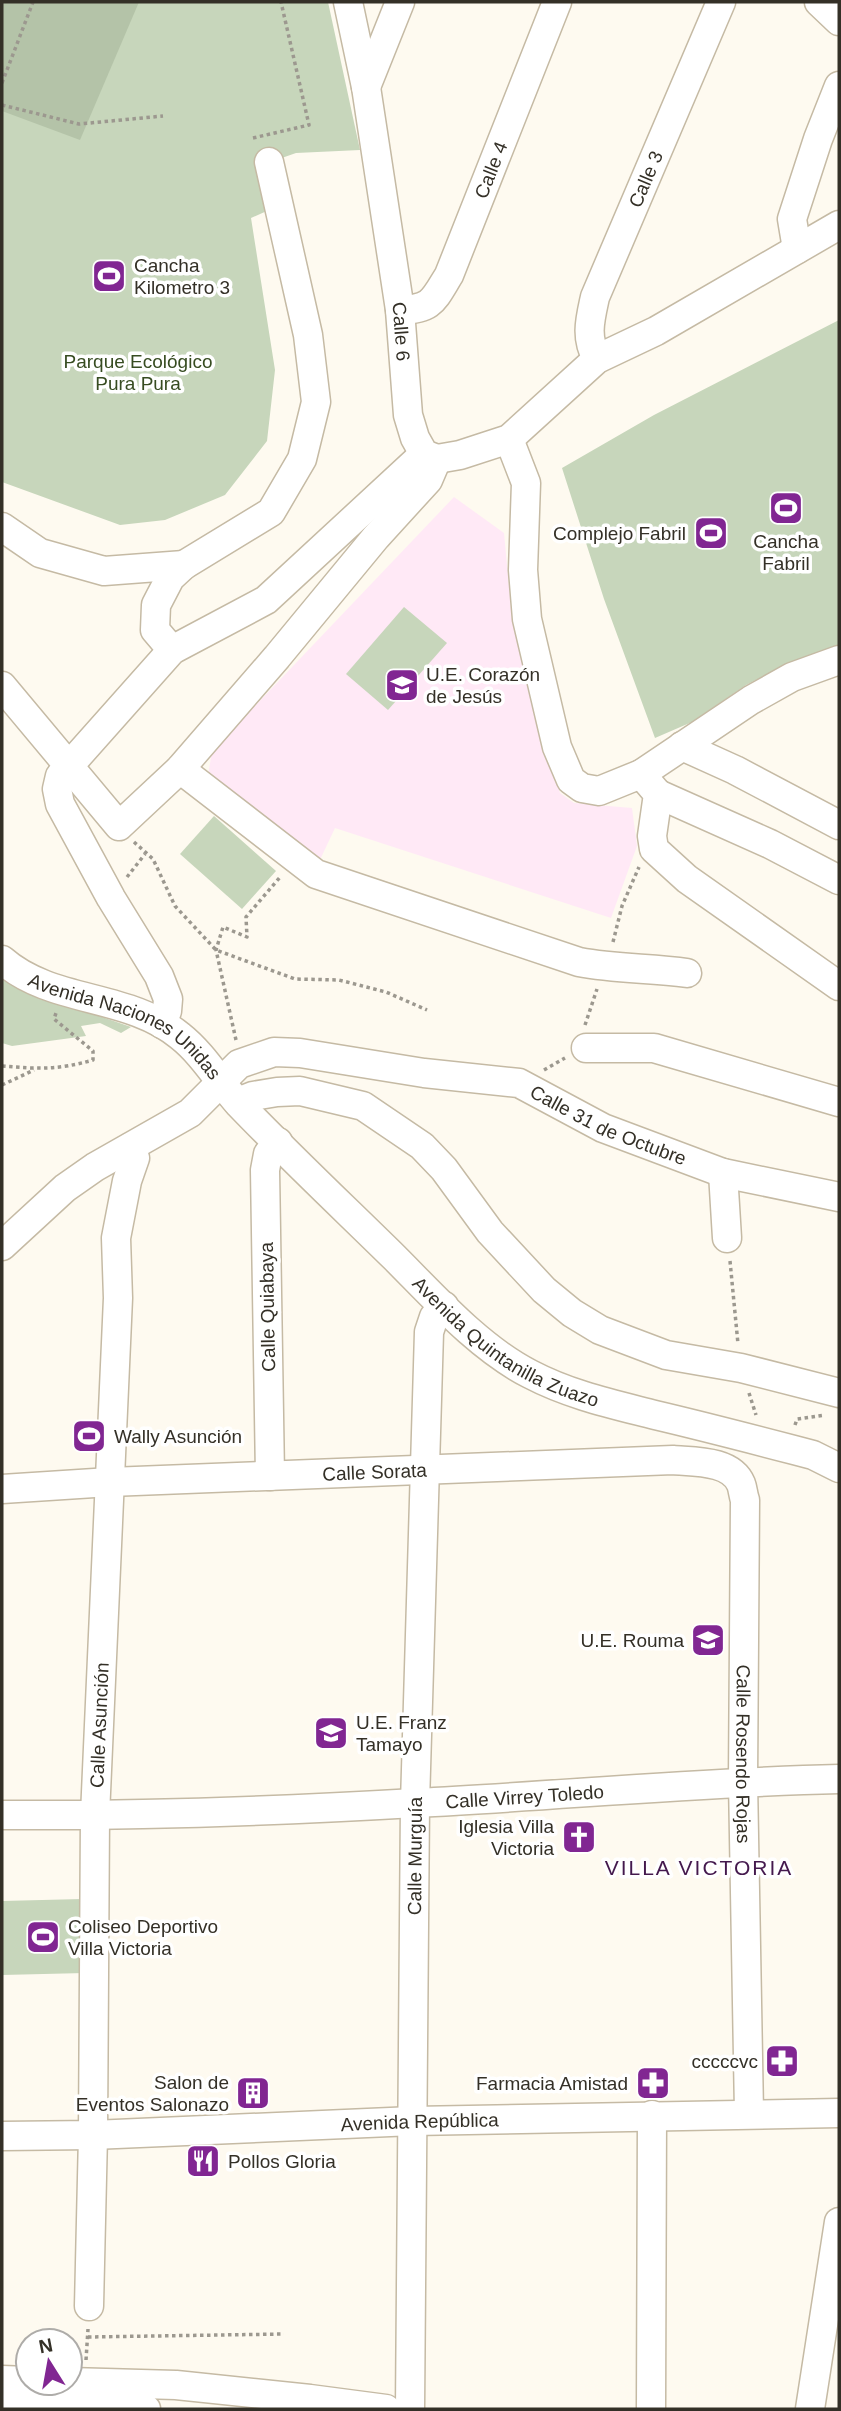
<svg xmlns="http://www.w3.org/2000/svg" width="841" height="2411" viewBox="0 0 841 2411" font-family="Arial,sans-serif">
<rect width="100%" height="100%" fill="#fefaf0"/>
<!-- education -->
<polygon fill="#ffe9f6" points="454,497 504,533 512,619 560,793 574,803 632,808 637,846 611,918 335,828 318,864 208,776 212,751"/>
<!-- green -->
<g fill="#c7d6bb">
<polygon points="2,2 328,2 360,150 296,153 256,167 269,210 251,218 275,370 267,441 225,495 165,520 120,525 2,482"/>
<polygon points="839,320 839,645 787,664 746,685 692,722 655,738 604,599 562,468 654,415"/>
<polygon points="404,607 447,643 388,710 346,674"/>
<polygon points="214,816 276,871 242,909 180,854"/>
<polygon points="2,976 15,987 131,1027 121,1033 100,1023 81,1026 86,1036 12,1046 2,1043"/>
<polygon points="82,1899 85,1973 2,1975 2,1901"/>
</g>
<!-- forest -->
<polygon fill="#b4c3a8" points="2,2 139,2 80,140 2,111"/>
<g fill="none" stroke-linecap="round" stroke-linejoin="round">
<!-- minor casing -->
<g stroke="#c5baa4" stroke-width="31">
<g id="minor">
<path id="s1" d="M 348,2 L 366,87 L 400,310 L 408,415 L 415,438 L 424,454 L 437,459 L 460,455 L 509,439 L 597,359 L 656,331 L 839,225"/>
<polyline points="819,2 839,21"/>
<polyline points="366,87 400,2"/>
<polyline points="797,249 792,219 818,139 839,86"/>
<path id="s2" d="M 400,310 C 432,309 433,301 449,275 L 557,2"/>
<path id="s3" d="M 597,359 C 585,337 590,320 595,297 L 721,2"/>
<polyline points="509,439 526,483 523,570 527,619 557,747 571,780 582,788 599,791 641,774 751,700 792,677 839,660"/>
<polyline points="2,527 40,553 104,571 184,565"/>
<polyline points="172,650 155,630 156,605 170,578 184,565 271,512 302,459 316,402 308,335 269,162"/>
<polyline points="2,686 119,826 180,769 277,657 376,537 428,480 437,459"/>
<polyline points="682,746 735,770 839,825"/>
<path d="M 180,769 L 316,874 L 579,962 C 615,969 651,968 687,973"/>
<polyline points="641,774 658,794 652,836 654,849 687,879 839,986"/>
<polyline points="658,794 770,844 839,880"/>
<path id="s4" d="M 2,960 C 52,1004 128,993 180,1036 C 203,1054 219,1082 239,1104 C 289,1156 342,1206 394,1257 C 434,1297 479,1348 530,1374 C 570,1395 612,1404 655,1415 C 702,1426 748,1438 794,1450 L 813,1455 L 839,1468"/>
<polyline points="162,1024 167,1011 168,999 159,976 111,898 60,804 57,789 60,776 172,650 266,600 424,454"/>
<polyline points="586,1048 654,1048 839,1102"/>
<polyline points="238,1102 253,1096 277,1092 300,1091 363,1106 422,1146 444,1169 490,1232 544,1290 572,1313 600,1330 666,1355 741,1368 839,1393"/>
<polyline points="723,1173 727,1238"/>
<path id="s5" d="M 2,1246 L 65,1188 L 95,1167 L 190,1113 L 239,1064 L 274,1052 L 300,1053 L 424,1073 L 519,1083 L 603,1128 L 723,1173 L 839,1197"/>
<polyline points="270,1476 265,1170 268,1154 278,1142"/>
<path id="s6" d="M 2,1489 L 110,1482 L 673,1460 C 694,1462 731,1460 741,1484 C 743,1489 743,1495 745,1500 L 743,1781 L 749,2113"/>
<path id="s7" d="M 2,1815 C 139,1816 278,1811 415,1803 C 557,1796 698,1782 839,1779"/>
<path id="s8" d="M 2,2136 L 93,2135 L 413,2121 L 839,2113"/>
<path id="s9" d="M 89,2306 L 93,2135 L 95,1815 L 118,1298 L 116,1238 L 127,1181 L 135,1158 L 131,1147"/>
<polyline points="2,2380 28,2381"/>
<polyline points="70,2382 176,2385 310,2399 386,2409"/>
<polyline points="2,2405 146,2409"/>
<path id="s10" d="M 410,2409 L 415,1803 L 429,1332 L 434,1317 L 444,1306"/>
<polyline points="651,2409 652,2115"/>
<polyline points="810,2409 839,2222"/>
</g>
</g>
<!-- path -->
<g stroke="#9c988f" stroke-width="3.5" stroke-dasharray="3.5 3.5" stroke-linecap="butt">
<polyline points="2,83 33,2"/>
<polyline points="2,105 79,124 163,116"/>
<polyline points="253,138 309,125 281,2"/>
<polyline points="134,842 153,859 175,906 216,950 295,979 339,980 386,992 427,1010"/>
<polyline points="127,877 145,854"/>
<polyline points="613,942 622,906 639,867"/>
<polyline points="585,1025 597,989"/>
<polyline points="236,1040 216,950 223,927 247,937 246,917 281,876"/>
<path d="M 2,1066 C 38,1069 58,1070 93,1060 L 93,1051 L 54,1019 L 56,1013"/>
<polyline points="544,1070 565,1058"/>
<polyline points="2,1085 34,1070"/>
<polyline points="730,1261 738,1344"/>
<polyline points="749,1393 756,1415"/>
<polyline points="795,1425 797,1419 825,1415"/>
<polyline points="88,2337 284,2334"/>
<polyline points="86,2360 88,2329"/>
</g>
<!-- minor -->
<use href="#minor" stroke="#fff" stroke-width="28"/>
</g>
<!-- icons -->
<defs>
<g id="stadium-square" transform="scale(1.75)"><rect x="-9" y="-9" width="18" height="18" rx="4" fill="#812692" stroke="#fff"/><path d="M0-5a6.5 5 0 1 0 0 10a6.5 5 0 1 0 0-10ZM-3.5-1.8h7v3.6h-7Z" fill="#fff"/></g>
<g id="school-square" transform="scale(1.75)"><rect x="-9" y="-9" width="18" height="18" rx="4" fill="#812692" stroke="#fff"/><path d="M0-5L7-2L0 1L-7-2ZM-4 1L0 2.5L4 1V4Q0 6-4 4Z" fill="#fff"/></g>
<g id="church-square" transform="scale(1.75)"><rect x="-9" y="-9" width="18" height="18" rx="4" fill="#812692" stroke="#fff"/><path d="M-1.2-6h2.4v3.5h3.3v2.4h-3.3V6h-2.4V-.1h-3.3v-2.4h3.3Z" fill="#fff"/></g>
<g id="pharmacy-square" transform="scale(1.75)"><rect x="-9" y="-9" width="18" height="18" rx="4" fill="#812692" stroke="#fff"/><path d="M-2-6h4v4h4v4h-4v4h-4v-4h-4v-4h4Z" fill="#fff"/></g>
<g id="building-square" transform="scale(1.75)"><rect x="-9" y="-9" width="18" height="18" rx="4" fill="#812692" stroke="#fff"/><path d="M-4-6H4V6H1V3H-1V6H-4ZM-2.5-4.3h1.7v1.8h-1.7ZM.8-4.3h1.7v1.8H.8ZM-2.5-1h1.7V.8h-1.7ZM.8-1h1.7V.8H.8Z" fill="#fff"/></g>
<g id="restaurant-square" transform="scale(1.75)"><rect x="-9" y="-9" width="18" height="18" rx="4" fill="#812692" stroke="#fff"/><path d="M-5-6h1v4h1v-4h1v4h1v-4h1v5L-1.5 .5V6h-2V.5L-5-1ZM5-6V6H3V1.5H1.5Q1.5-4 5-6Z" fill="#fff"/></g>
</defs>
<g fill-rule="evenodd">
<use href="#stadium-square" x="109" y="276"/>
<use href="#stadium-square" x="786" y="508"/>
<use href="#stadium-square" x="711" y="533"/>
<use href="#school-square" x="402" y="685"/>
<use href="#stadium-square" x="89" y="1436"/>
<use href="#school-square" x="708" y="1640"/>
<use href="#school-square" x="331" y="1733"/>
<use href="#church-square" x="579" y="1837"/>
<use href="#stadium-square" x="43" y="1937"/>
<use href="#pharmacy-square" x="782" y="2061"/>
<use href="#pharmacy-square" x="653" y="2083"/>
<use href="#building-square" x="253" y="2093"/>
<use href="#restaurant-square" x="203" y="2161"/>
</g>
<g text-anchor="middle" stroke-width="7" stroke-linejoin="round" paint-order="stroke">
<!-- street labels -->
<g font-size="19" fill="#343027" stroke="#fff">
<text dy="7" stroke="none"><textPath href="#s2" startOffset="178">Calle 4</textPath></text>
<text dy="7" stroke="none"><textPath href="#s3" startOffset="192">Calle 3</textPath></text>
<text dy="7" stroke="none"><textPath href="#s1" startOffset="334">Calle 6</textPath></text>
<text dy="7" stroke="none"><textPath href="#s4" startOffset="142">Avenida Naciones Unidas</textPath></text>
<text dy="7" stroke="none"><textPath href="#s5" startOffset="684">Calle 31 de Octubre</textPath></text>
<text transform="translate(267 1307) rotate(-91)" y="7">Calle Quiabaya</text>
<text dy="7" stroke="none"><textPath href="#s4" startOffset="646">Avenida Quintanilla Zuazo</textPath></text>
<text dy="7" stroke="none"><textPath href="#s6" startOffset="373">Calle Sorata</textPath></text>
<text dy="7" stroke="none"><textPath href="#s9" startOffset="581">Calle Asunción</textPath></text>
<text dy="7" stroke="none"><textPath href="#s6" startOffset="1018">Calle Rosendo Rojas</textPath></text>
<text dy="7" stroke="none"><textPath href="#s7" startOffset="523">Calle Virrey Toledo</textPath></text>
<text dy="7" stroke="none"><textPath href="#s10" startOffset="553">Calle Murguía</textPath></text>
<text dy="7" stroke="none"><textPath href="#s8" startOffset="418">Avenida República</textPath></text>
</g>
<!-- poi labels -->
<g font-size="19" fill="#343027" stroke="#fff" text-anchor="start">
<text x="134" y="272">Cancha<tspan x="134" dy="22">Kilometro 3</tspan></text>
<text x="686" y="540" text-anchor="end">Complejo Fabril</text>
<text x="786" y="548" text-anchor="middle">Cancha<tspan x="786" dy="22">Fabril</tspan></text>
<text x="426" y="681">U.E. Corazón<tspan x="426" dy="22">de Jesús</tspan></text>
<text x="114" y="1443">Wally Asunción</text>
<text x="684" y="1647" text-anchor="end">U.E. Rouma</text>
<text x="356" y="1729">U.E. Franz<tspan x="356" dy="22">Tamayo</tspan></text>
<text x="554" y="1833" text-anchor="end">Iglesia Villa<tspan x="554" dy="22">Victoria</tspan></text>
<text x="68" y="1933">Coliseo Deportivo<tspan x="68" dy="22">Villa Victoria</tspan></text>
<text x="758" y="2068" text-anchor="end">cccccvc</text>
<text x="229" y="2089" text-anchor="end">Salon de<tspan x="229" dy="22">Eventos Salonazo</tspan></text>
<text x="628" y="2090" text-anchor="end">Farmacia Amistad</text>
<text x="228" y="2168">Pollos Gloria</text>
</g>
<!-- park labels -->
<g font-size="19" fill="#374c21" stroke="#fff">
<text x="138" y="368">Parque Ecológico<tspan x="138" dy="22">Pura Pura</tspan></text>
</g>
<!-- neighbourhood labels -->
<g font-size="21" letter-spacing="2" fill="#44194d" stroke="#fff">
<text x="699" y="1875">VILLA VICTORIA</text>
</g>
</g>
<!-- border -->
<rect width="841" height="2411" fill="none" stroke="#343027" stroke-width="7"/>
<!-- north arrow -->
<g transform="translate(49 2362) rotate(349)"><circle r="33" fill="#ffffff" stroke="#aeaca9" stroke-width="2"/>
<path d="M0-5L12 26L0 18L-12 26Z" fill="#812692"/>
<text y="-10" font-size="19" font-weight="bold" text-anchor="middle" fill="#343027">N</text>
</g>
</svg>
